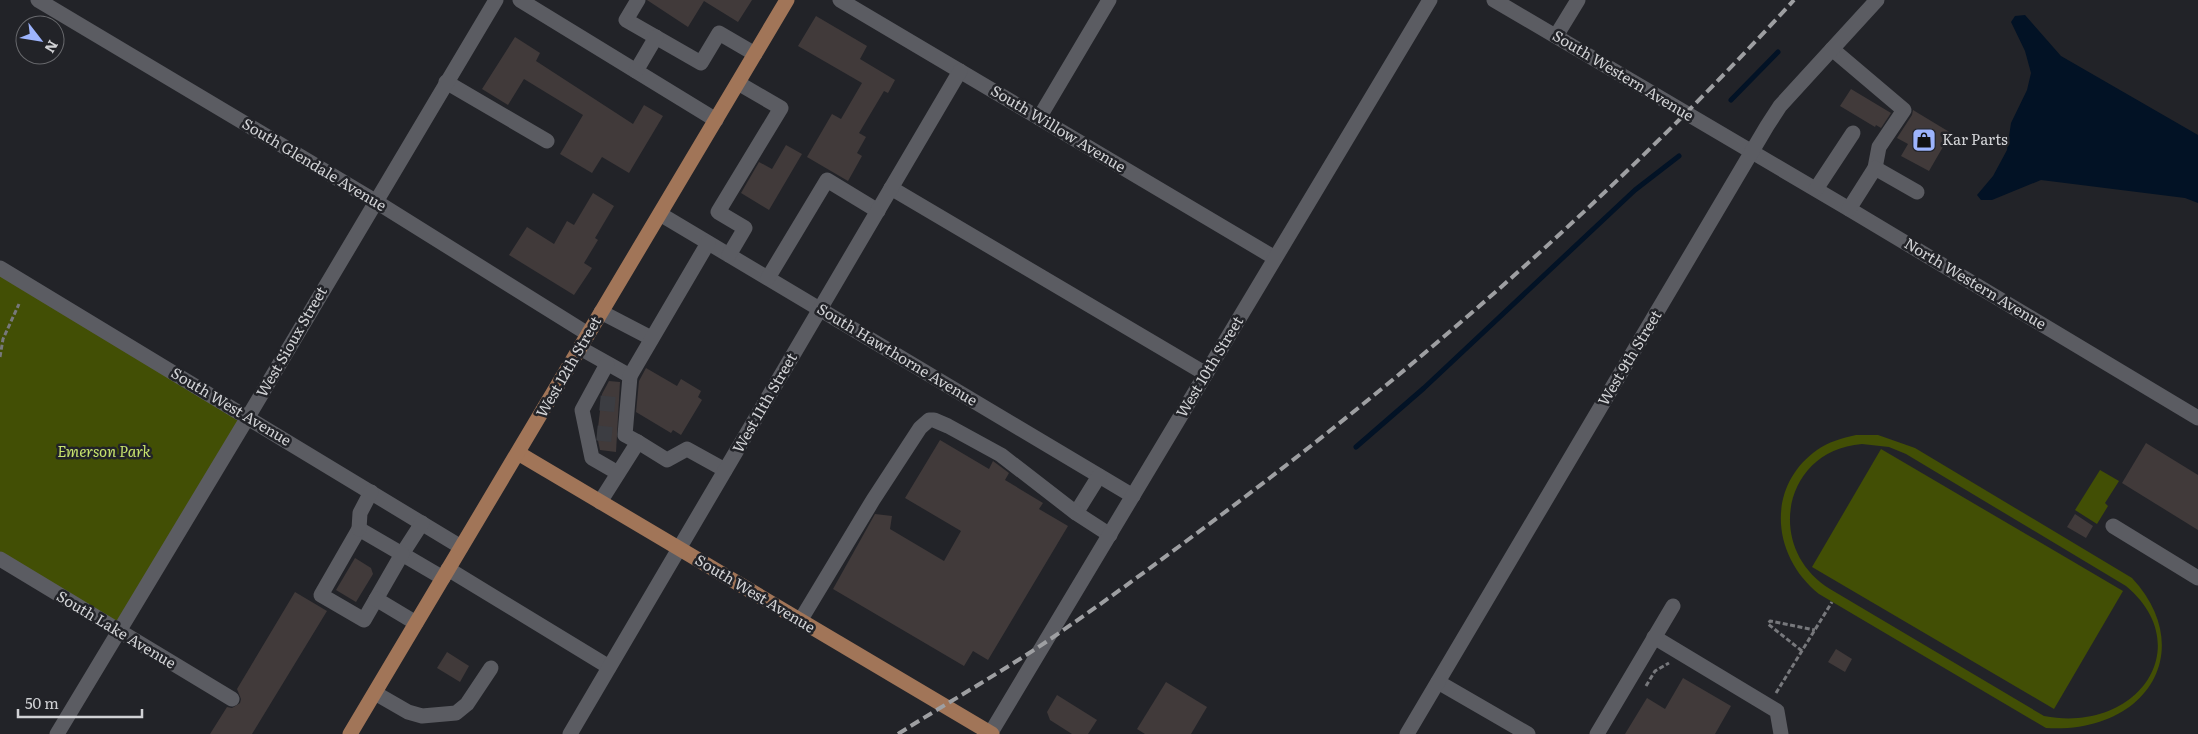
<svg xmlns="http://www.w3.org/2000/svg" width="2198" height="734" viewBox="0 0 2198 734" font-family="Literata,serif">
<rect width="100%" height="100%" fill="#222328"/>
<!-- green -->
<g fill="#424f05" fill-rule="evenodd">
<polygon points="0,268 248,417 119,631 0,560"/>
<path d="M 1856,435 L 1878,435 L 1915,448 L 2132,578 C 2198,649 2148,734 2046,728 L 1819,594 C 1772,557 1765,487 1817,450 C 1828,442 1842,438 1856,435 ZM 1862,444 L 1889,447 L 1906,454 L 2126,586 C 2198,646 2138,734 2044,716 L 1830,589 C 1764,548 1783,450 1862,444 Z"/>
<polygon points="1881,449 2123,591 2054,709 1812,567"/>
<polygon points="2100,470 2119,481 2105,503 2108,506 2097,524 2075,510"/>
</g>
<!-- water -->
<polygon fill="#021225" points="2025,15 2061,56 2198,135 2198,203 2185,198 2041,180 1992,200 1981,200 1977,195 1993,176 2007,150 2011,123 2027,90 2031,73 2025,51 2011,22 2015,16"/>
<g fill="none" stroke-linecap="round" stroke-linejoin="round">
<!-- stream -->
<g stroke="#021225" stroke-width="5">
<polyline points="1731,100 1778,52"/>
<polyline points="1356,447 1424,388 1635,190 1679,156"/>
</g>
</g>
<!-- building -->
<g fill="#413a3a">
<polygon points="647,0 752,0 738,22 704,1 688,27"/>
<polygon points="816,16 867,46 860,59 895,80 888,93 884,91 859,133 866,137 857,153 862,156 848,181 807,157 832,114 841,119 862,83 798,46"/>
<polygon points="515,37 540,53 536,61 633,124 644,105 663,116 629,173 602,157 592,173 560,154 583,115 524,79 508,105 482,89"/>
<polygon points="1851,89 1891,113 1881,128 1876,125 1875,127 1840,106"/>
<polygon points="1913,110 1951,133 1929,171 1901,156 1908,144 1897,138 1912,115"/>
<polygon points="786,145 802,154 769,210 741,193 759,162 772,169"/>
<polygon points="593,193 614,206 595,238 598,240 584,263 592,268 574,295 509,255 527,227 554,244 567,221 574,225"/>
<polygon points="646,368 677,386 681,379 701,391 698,397 702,400 681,435 673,430 671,433 636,412 639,381"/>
<polygon points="609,381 620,382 616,452 600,450 597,436 602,394"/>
<polygon points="940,440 989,469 993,461 1009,473 1005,480 1043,503 1039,509 1068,526 988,660 973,651 964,666 833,589 875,514 892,516 890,529 944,561 961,531 905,498"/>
<polygon points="2146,443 2198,475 2198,530 2122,483"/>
<polygon points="2075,514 2093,526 2086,538 2067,527"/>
<polygon points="355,558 371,568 373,574 356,602 336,590"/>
<polygon points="295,592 327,611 252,734 210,734 227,707 232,708 240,703 241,699 237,689"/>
<polygon points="1836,649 1852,659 1845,672 1828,662"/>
<polygon points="447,652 469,666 460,682 437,668"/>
<polygon points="1683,678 1731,706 1715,734 1625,734 1647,698 1665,709"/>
<polygon points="1166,682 1207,707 1191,734 1145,734 1137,729"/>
<polygon points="1057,695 1097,720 1088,734 1072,734 1050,720 1047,712"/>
</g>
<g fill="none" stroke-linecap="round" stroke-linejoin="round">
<!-- minor-tunnel -->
<g stroke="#3c3d42" stroke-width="15" stroke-dasharray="15 8" stroke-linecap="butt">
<polyline points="600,403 621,405"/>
<polyline points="597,433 618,435"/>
</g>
<!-- path -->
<g stroke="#77787c" stroke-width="3" stroke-dasharray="5 2.5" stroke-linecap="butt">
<polyline points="0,357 3,339 19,304"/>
<polyline points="1802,651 1768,624 1770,621 1815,630"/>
<polyline points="1646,686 1655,671 1669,663"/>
<polyline points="1776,693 1832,602"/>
</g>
<!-- minor -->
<g stroke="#5b5c62" stroke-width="15">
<polyline points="38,0 375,201 588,334"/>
<polyline points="520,0 716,120"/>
<polyline points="638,0 626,20 701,63 719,33 755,54"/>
<polyline points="840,0 1275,258"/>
<polyline points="1494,0 1849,209 2198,418"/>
<polyline points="1556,36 1578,0"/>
<polyline points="1832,49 1904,110 1879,147 1875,168"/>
<polyline points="636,71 656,37"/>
<polyline points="446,82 547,141"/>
<polyline points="1039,118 1109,0"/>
<polyline points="891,188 1206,374"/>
<polyline points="1816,189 1853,133"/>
<polyline points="1849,209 1875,168 1917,192"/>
<polyline points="660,214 1133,496"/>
<polyline points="729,255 745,228 718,212 781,108 738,83"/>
<polyline points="0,268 461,547"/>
<polyline points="768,278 827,180 878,211"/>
<polyline points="601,312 651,338"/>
<polyline points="580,348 630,376 625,435 638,442"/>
<polyline points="607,364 582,410 592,458 618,473"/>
<polyline points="630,376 708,243"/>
<polyline points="600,502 638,442 667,460 687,449 725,470"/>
<polyline points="1076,513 1099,476"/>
<polyline points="422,523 402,554 443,578"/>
<polyline points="2113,526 2198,578"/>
<polygon points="359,529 402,554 364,620 321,595"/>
<polyline points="359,529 360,513 371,492"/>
<polyline points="0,559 232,699"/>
<polyline points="448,569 609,667"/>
<polyline points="376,599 416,623"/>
<polyline points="800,621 873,500 920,428 929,420 934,420 948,426 1001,455 1076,513 1110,535"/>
<polyline points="1654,637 1777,711 1781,734"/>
<polyline points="1438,682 1528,734"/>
<polyline points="375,693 408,712 422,716 456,713 467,704 491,668"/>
<polyline points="57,734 248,417 496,0"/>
<polyline points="570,734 960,71"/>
<polyline points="990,734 1430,0"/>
<polyline points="1407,734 1767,126 1780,106 1877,0"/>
<polyline points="1597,734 1673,606"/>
</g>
<!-- major -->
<g stroke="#a17558" stroke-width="15">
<polyline points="518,453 992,734"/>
<polyline points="350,734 787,0"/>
</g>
<!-- rail -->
<path stroke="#9e9fa2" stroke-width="4" stroke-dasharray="10 5" stroke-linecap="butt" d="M 898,734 C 947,703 998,674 1046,642 C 1106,601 1164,558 1221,515 C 1425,362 1622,188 1794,0"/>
</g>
<!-- icons -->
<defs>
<g id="shop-square" transform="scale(1.25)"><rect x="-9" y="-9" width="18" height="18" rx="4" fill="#9db4fd" stroke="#222328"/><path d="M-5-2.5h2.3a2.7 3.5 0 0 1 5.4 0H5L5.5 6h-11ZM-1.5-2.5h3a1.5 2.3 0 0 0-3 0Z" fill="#111"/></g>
</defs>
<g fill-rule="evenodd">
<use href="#shop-square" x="1924" y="140"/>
</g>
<g text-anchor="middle" stroke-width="5" stroke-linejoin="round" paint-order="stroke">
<!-- street labels -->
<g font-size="15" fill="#d1d2d5" stroke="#222328">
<text transform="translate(1623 76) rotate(31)" y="5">South Western Avenue</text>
<text transform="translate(1058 129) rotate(31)" y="5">South Willow Avenue</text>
<text transform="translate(314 165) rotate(31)" y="5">South Glendale Avenue</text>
<text transform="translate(1975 284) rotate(31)" y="5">North Western Avenue</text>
<text transform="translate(292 342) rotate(-60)" y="5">West Sioux Street</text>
<text transform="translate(897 355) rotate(31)" y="5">South Hawthorne Avenue</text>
<text transform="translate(1630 358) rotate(-59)" y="5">West 9th Street</text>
<text transform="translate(569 367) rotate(-60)" y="5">West 12th Street</text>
<text transform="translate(1210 367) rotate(-59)" y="5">West 10th Street</text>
<text transform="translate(765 403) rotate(-60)" y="5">West 11th Street</text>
<text transform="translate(231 407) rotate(31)" y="5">South West Avenue</text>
<text transform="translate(755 594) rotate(31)" y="5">South West Avenue</text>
<text transform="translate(116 630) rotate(31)" y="5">South Lake Avenue</text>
</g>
<!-- poi labels -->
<g font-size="15" fill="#d1d2d5" stroke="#222328" text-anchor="start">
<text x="1942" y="145">Kar Parts</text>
</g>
<!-- park labels -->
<g font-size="15" font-style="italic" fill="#c7e26d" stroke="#222328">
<text x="104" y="457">Emerson Park</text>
</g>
</g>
<!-- north arrow -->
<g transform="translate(40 40) rotate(121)"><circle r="24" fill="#222328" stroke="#68696d"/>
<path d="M0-4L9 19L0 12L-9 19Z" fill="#9db4fd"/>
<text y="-8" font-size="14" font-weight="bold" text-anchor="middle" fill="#d1d2d5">N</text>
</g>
<!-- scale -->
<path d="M18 709v8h124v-8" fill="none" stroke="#d1d2d5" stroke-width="2.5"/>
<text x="25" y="709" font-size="15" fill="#d1d2d5" stroke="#222328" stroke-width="4" paint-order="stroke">50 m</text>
</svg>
